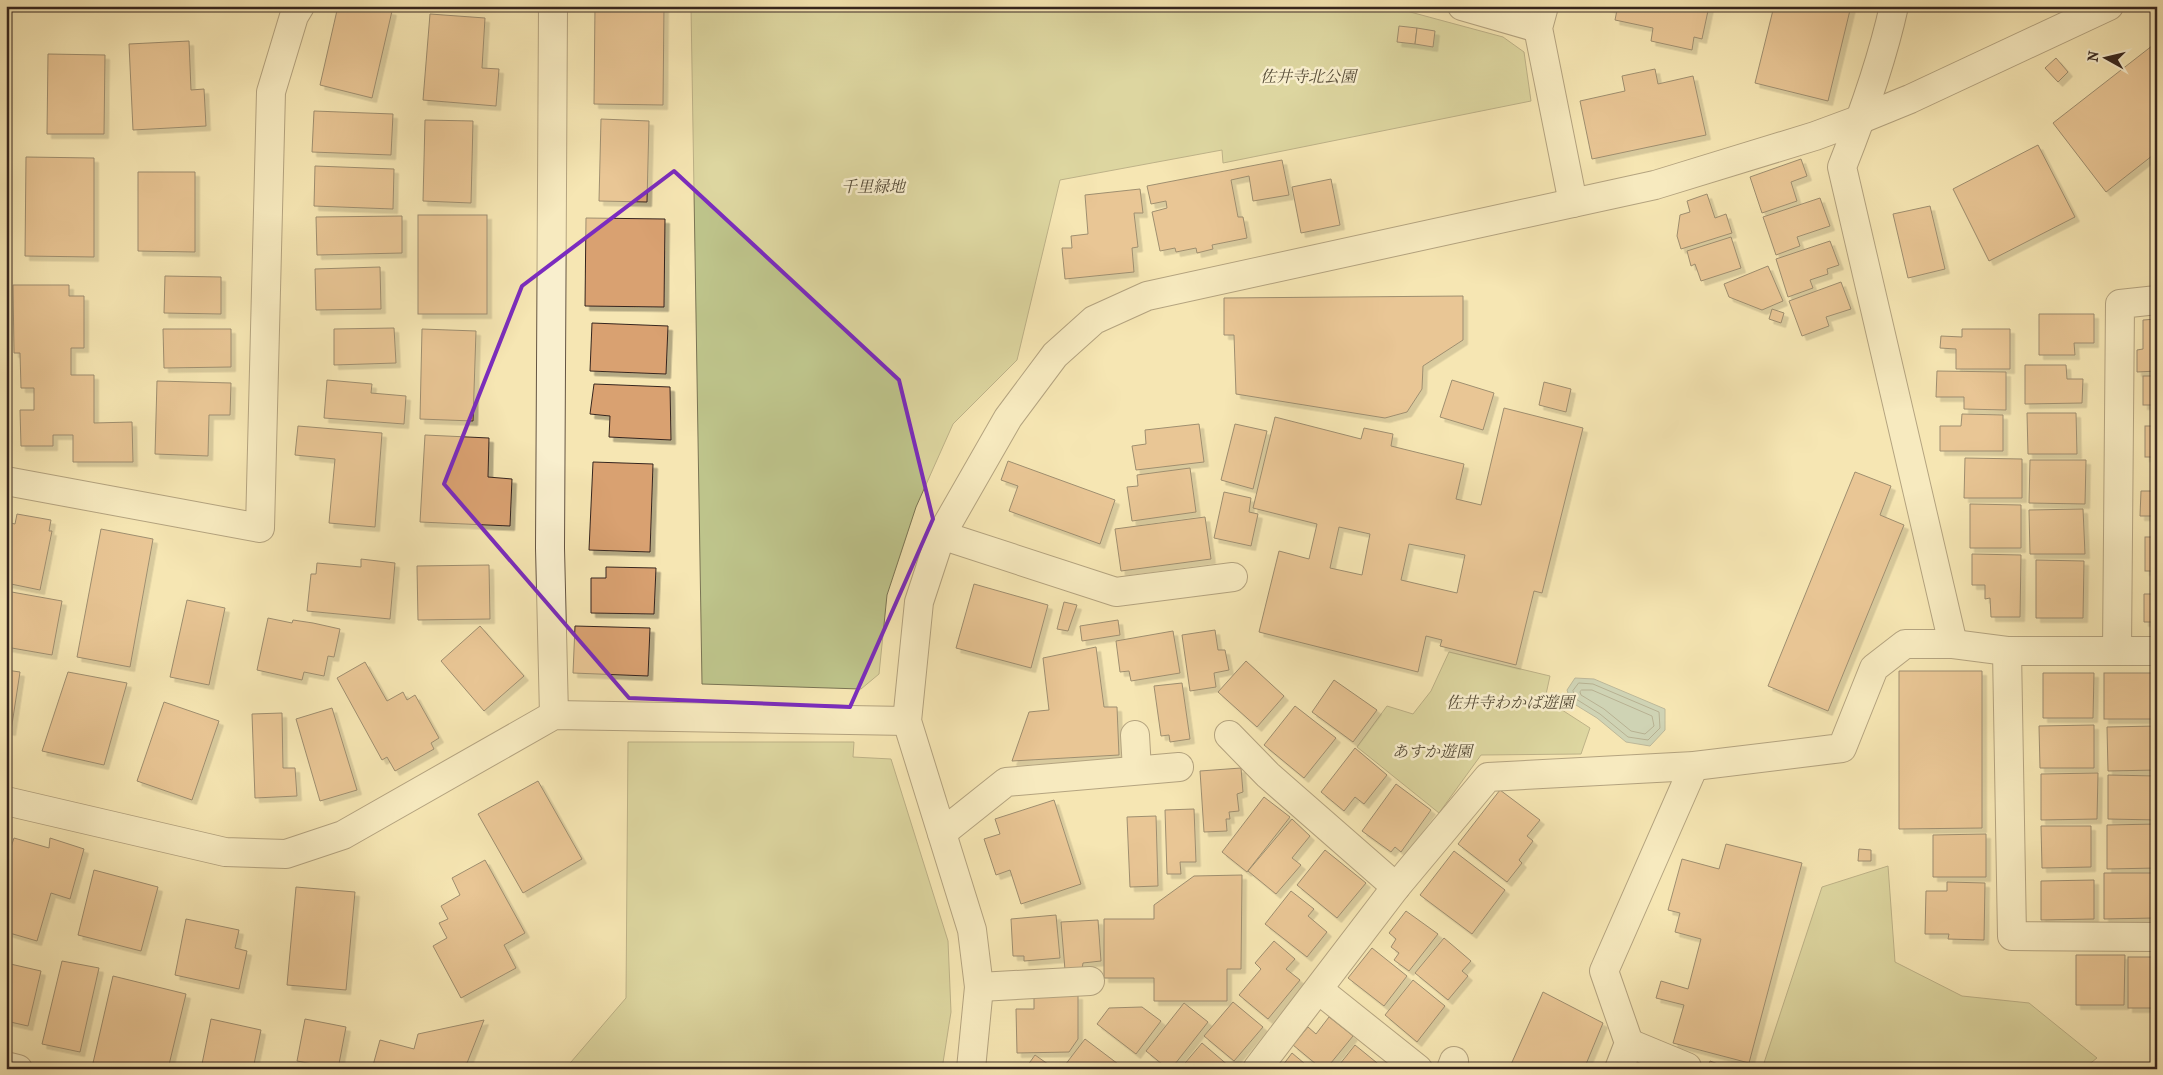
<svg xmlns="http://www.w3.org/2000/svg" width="2163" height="1075" viewBox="0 0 2163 1075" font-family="'IM FELL French Canon','Noto Serif JP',serif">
<defs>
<filter id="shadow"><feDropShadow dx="4.5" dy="4.5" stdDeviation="0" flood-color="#0004"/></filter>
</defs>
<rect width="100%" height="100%" fill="#f6e6b3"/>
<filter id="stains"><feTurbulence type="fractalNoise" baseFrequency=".004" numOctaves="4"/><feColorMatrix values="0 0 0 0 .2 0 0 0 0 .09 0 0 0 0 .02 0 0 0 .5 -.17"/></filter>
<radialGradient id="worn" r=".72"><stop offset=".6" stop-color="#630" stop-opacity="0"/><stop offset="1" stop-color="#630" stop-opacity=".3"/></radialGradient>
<!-- green -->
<g fill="#bec48b" stroke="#7a7454">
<polygon points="691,6 1388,6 1503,37 1524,52 1531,101 1223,163 1222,150 1060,180 1017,360 953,424 916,507 887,595 879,674 861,689 702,684"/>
<polygon points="1449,652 1550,676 1545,699 1590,728 1581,754 1481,755 1439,813 1357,747 1387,706 1413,714 1431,691"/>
<polygon points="628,742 854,742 853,757 891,759 948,941 951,1012 942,1069 565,1069 626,998"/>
<polygon points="1888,866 1895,962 1962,996 2029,1003 2097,1058 2083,1069 1762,1069 1822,887"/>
</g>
<!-- water -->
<polygon fill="#a1bdb7" stroke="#76807a" points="1575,678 1594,679 1665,709 1665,730 1650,746 1626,742 1597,718 1571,702 1567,690"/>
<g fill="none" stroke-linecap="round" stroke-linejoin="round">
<!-- shore -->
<g stroke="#6b716a" stroke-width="1">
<polygon points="1579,683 1593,684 1659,712 1660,728 1648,740 1628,737 1600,714 1576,699 1573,691"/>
<polygon points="1582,690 1592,690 1652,716 1654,726 1645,734 1631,731 1604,709 1581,695 1580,692"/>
</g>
</g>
<!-- building -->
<g fill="#d9a171" stroke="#35251e" fill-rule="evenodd" filter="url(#shadow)">
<polygon points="338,6 371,6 392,11 372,98 320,85"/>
<polygon points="595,6 664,6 663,105 594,104"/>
<polygon points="1603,6 1709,6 1702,39 1694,37 1692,50 1651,41 1653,28 1615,20 1617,10"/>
<polygon points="1774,6 1851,6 1828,101 1755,83"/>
<polygon points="430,14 485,18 482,68 499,69 496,106 423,100"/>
<polygon points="1399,26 1417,28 1415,44 1397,42"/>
<polygon points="1417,28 1435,31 1433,47 1415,44"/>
<polygon points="189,41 191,90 204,89 206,126 133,130 129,44"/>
<polygon points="2157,42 2157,152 2106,192 2053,123"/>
<polygon points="48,54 105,55 104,134 47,134"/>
<polygon points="2056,58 2068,72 2058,82 2045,68"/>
<polygon points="1655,69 1658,84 1693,76 1706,135 1592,159 1580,101 1625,91 1622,76"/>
<polygon points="314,111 393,114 391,155 312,152"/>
<polygon points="601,119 649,121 647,202 599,201"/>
<polygon points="425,120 473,121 471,203 423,201"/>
<polygon points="2038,145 2075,217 1989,261 1953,189"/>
<polygon points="26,157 94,158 94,257 25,256"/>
<polygon points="1801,159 1807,176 1791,182 1797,201 1762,213 1750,177"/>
<polygon points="1282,160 1289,195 1253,201 1249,176 1231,180 1238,217 1243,217 1247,238 1212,245 1213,249 1197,253 1196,248 1176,252 1175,248 1160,251 1152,212 1167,208 1166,201 1151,204 1147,186"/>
<polygon points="315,166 394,169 393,209 314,206"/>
<polygon points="138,172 195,172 195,252 138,251"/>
<polygon points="1331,179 1340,225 1301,233 1292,187"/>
<polygon points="1140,189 1143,213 1134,213 1138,247 1132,248 1134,272 1065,279 1062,248 1072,248 1071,236 1088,234 1085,195"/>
<polygon points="1707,194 1715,218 1726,214 1732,233 1681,249 1677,236 1680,215 1690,212 1687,201"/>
<polygon points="1820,198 1830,226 1797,237 1800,246 1776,255 1763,217"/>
<polygon points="1930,206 1945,269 1908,278 1893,214"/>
<rect x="418" y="215" width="69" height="99"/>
<polygon points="402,216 402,253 317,255 316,217"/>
<polygon points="586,218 665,219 664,307 585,306"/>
<polygon points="1731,237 1741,268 1701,281 1695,264 1691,266 1687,251"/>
<polygon points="1830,241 1839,265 1827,269 1828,274 1810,280 1813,288 1788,297 1776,259"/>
<polygon points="1768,266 1783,301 1762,310 1729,297 1724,284"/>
<polygon points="380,267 381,309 316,310 315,269"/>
<polygon points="165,276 221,277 221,314 164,313"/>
<polygon points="1841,282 1851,309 1826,317 1829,326 1802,336 1789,301"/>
<polygon points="13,285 69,285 69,296 84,296 84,348 71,348 71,375 94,375 94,423 132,422 133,462 73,462 73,435 53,435 53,446 21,446 20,410 34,410 34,388 21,388 20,353 14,353"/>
<polygon points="1463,296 1463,340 1423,366 1422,389 1407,412 1385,418 1236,394 1234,335 1224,335 1224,298"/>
<polygon points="1772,309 1784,313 1781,323 1769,319"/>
<polygon points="2039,314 2094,314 2094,343 2074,343 2075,355 2039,355"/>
<polygon points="2157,319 2157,371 2137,372 2137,350 2143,349 2143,320"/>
<polygon points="592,323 668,326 666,374 590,371"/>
<polygon points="394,328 396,363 334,365 334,329"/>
<polygon points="163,329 231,329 231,367 164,368"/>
<polygon points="422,329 476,331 473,421 420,419"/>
<polygon points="1962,329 2010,329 2010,369 1956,369 1956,349 1940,348 1941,336 1962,337"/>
<polygon points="2025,365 2066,365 2067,379 2083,379 2082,403 2025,404"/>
<polygon points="1937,371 2006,372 2006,410 1964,409 1964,397 1936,397"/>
<rect x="2143" y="376" width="14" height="29"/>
<polygon points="327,380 372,384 371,393 406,396 404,424 324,418"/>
<polygon points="1452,380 1494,393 1483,430 1440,417"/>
<polygon points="157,381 231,383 230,415 209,415 208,456 155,454"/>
<polygon points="1544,382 1571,389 1566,412 1539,405"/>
<polygon points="594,384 670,387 671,440 609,437 610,416 590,414"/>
<path d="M 1504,408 L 1583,428 L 1542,593 L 1534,591 L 1516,665 L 1440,646 L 1442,640 L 1426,636 L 1418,672 L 1259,632 L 1279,551 L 1309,559 L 1317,524 L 1253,508 L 1275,417 L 1361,439 L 1364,428 L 1393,434 L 1391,446 L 1464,464 L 1456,499 L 1481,505 ZM 1339,527 L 1370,534 L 1362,575 L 1330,568 ZM 1409,544 L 1465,555 L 1457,593 L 1401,580 Z"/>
<polygon points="2027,413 2076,413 2077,454 2028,454"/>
<polygon points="1962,414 2003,415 2003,451 1940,451 1940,426 1961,426"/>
<polygon points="1199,424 1204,462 1136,470 1132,446 1146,444 1145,430"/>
<polygon points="1235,424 1267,431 1253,489 1221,480"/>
<polygon points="298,426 382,433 375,527 329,523 335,459 295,455"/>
<rect x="2145" y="426" width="12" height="31"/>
<polygon points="425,435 489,438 488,477 512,479 510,526 420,522"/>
<polygon points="1965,458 2022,459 2022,498 1964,498"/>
<polygon points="2030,460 2086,460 2085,504 2029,503"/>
<polygon points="1008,461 1115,500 1100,544 1009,511 1018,486 1001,480"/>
<polygon points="593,462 653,464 650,552 589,550"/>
<polygon points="1190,468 1196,512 1132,521 1127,487 1138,486 1137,475"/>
<polygon points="1855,472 1891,486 1880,515 1904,525 1828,711 1768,686"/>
<polygon points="2141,491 2157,491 2157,516 2140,516"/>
<polygon points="1224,492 1251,498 1249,512 1258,514 1251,546 1214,538"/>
<polygon points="1970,504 2021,505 2021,548 1970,548"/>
<polygon points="2083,509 2085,554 2030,554 2029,510"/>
<polygon points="17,514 51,520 49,531 52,531 40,590 6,583 6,522 15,524"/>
<polygon points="1205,517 1211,559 1121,571 1115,529"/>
<polygon points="101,529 153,539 130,667 77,657"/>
<rect x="2145" y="537" width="12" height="34"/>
<polygon points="1972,554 2021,555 2020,617 1991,617 1990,598 1985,599 1985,585 1972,585"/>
<polygon points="361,559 395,563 390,619 307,611 311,574 316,574 317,563 361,567"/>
<polygon points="2036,560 2084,561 2083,618 2036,618"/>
<polygon points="489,565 490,619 418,620 417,566"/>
<polygon points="606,567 656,568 654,614 591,613 591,578 606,578"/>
<polygon points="2152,576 2157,576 2157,622 2144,622 2144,594 2152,594"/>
<polygon points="974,584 1048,605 1031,668 956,648"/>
<polygon points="6,591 62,601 52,655 6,647"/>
<polygon points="187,600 225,608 209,685 170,677"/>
<polygon points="1064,602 1077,605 1068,631 1057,629"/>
<polygon points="268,618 292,623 293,620 313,623 340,629 334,657 328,656 324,676 304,672 302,680 257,670"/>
<polygon points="1118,620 1120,635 1082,641 1080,626"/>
<polygon points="480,626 524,676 484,711 441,661"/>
<polygon points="575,626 650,628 648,676 573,673"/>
<polygon points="1215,630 1218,650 1225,650 1229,670 1214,673 1216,687 1190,691 1182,635"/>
<polygon points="1173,631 1180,673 1131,681 1129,671 1120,672 1116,641"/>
<polygon points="1096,647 1104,707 1117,707 1119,755 1012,761 1029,712 1049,710 1043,658"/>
<polygon points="1246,661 1284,696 1257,727 1218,692"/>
<polygon points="365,662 387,701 403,692 407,700 415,695 439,738 431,743 434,749 395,771 387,757 382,760 337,678"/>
<polygon points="6,670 20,672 11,731 6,730"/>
<polygon points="1899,671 1982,671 1982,828 1899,829"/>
<polygon points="68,672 127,683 104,765 42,751"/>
<polygon points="2043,673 2094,673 2093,718 2043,718"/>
<rect x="2104" y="673" width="53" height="46"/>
<polygon points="1334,680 1377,710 1353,742 1312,712"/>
<polygon points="1182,683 1190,739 1170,742 1169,735 1161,736 1154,686"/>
<polygon points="164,702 219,721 192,800 137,781"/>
<polygon points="1295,706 1336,738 1304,778 1264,745"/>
<polygon points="332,708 357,790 320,801 296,719"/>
<polygon points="282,713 283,768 295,768 297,796 255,798 252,714"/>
<polygon points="2094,725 2094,768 2040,768 2039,726"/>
<polygon points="2157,726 2157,770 2108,771 2107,727"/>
<polygon points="1355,748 1387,775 1364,804 1355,797 1344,811 1321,792"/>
<polygon points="1241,768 1243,792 1237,794 1239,811 1229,812 1230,819 1226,819 1227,831 1204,832 1200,771"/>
<polygon points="2098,773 2097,819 2041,820 2041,774"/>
<polygon points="2108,775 2157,776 2157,820 2108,819"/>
<polygon points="538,781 582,859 523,893 478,814"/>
<polygon points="1396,784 1431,810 1401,852 1395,847 1391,852 1362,831"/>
<polygon points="1500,790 1540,820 1527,836 1533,841 1519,860 1522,863 1507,882 1458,844"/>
<polygon points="1264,797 1290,817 1247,872 1222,852"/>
<polygon points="1054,800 1081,884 1021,904 1010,870 996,875 984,839 1000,834 995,819"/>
<polygon points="1194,809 1196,862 1180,862 1181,874 1167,874 1165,810"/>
<polygon points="1156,816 1158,886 1130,887 1127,817"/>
<polygon points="1292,819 1310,836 1292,858 1301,865 1276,894 1248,871"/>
<polygon points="2157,824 2157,868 2107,869 2107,825"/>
<polygon points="2041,826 2091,826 2091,867 2042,868"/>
<polygon points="1986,834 1986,877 1933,877 1933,835"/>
<polygon points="14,838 49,848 50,838 84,849 70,899 51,893 37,941 6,932 6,862"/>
<polygon points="1726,844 1802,863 1749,1063 1673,1043 1684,1005 1656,998 1661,981 1688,989 1701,939 1675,932 1680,913 1668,910 1682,859 1719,869"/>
<polygon points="1859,849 1871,850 1871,861 1858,861"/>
<polygon points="1325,850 1366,883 1337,918 1297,885"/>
<polygon points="1454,851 1505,890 1472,934 1420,895"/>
<polygon points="485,860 525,933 504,945 516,968 461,998 433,946 447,938 439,923 448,919 441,906 460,895 452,878"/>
<polygon points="94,870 158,887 141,951 78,935"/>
<polygon points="2104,873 2157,873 2157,905 2154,905 2154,918 2104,919"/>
<polygon points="1242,875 1241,969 1227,969 1227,1001 1154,1001 1154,978 1104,978 1104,919 1154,919 1154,905 1194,876"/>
<polygon points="2094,880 2094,919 2041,920 2041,881"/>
<polygon points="1947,882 1985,883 1984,940 1948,939 1949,934 1925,934 1926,891 1947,891"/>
<polygon points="296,887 355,892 346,990 287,985"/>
<polygon points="1291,891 1314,909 1308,916 1327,932 1307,957 1265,924"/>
<polygon points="1406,911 1438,934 1409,971 1394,960 1399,953 1391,947 1396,939 1389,933"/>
<polygon points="1056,915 1060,958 1024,961 1024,956 1013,956 1011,919"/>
<polygon points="186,919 239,930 235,948 247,951 239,989 175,975"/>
<polygon points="1098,920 1101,961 1083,963 1082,969 1065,970 1061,922"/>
<polygon points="1444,938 1471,961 1462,971 1468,976 1448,1000 1415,973"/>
<polygon points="1274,941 1295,959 1286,969 1300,980 1268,1019 1239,995 1261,969 1255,963"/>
<polygon points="1372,948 1407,976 1384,1006 1348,978"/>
<polygon points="2076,955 2125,955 2124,1005 2076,1005"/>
<rect x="2128" y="957" width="29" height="51"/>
<polygon points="62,961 99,968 80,1052 42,1044"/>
<polygon points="6,963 41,971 28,1026 6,1021"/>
<polygon points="113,976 186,994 168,1069 117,1069 93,1063"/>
<polygon points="1413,980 1445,1006 1417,1042 1385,1015"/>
<polygon points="1543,992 1603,1023 1584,1069 1509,1069"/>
<polygon points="1078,995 1078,1039 1069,1052 1017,1053 1016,1009 1034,1009 1034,996"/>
<polygon points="1233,1002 1263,1027 1234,1061 1204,1036"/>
<polygon points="1184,1003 1208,1022 1171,1069 1168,1069 1146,1051"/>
<polygon points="1142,1007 1161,1021 1136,1054 1097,1024 1109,1008"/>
<polygon points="1329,1017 1353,1036 1326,1069 1322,1069 1293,1045 1308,1027 1316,1034"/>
<polygon points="211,1019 261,1030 253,1069 201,1069"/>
<polygon points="305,1019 346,1027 338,1069 297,1061"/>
<polygon points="484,1020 467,1063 439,1069 372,1069 380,1040 414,1049 418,1034"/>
<polygon points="1085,1039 1122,1067 1121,1069 1070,1069 1065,1065"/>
<polygon points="1202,1043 1230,1067 1229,1069 1180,1069"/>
<polygon points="1355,1045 1382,1067 1380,1069 1336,1069"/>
<polygon points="1292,1053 1311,1069 1280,1069"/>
<polygon points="1035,1055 1055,1069 1025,1069"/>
<polygon points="1710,1061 1726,1067 1725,1069 1707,1069"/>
</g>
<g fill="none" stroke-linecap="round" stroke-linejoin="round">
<!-- minor casing -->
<g stroke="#655543" stroke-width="30">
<g id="minor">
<polyline points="553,6 550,548 554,715"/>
<polyline points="1462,6 1538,28"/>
<polyline points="1544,6 1538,28 1573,203"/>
<path d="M 1894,6 C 1882,61 1863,114 1842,167 L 1953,644"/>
<polyline points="6,481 260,528 271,92 294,16 300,6"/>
<polyline points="941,535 1116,592 1233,577"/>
<polyline points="2007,651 2012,936 2157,937"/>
<polyline points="2117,651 2120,304 2157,300"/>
<polyline points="1135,735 1137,770"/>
<polyline points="1229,735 1268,775 1396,887"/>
<polyline points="6,801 225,852 286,854 343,835 554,715 907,721"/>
<polyline points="942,833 1006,782 1179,767"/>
<polyline points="979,987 1090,981"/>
<polyline points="1319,990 1418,1069"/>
<polyline points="1629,1043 1687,1067"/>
<polyline points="6,1066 18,1069"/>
<polyline points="971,1069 979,987 972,930 907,721 919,602 941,535 1008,418 1055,355 1094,320 1147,296 1655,185 1815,136 1861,119 1910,99 2109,6"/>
<polyline points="1257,1069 1396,887 1488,777 1694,766 1842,748 1874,668 1905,644 1953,644 2007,651 2157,651"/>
<polyline points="1451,1069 1454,1061"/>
<polyline points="1619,1069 1629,1043 1604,971 1694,766"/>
</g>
</g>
<!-- minor -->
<use href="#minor" stroke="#f9efce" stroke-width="28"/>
</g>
<!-- marked area -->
<path d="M0 0H2163V1075H0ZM 674,171 L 899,380 L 933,519 L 850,707 L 629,698 L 444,484 L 522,286 Z" fill="#f6e6b3" fill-opacity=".55" fill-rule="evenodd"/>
<path fill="none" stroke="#7b2cbf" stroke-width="4" stroke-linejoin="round" d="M 674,171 L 899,380 L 933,519 L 850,707 L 629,698 L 444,484 L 522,286 Z"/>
<g text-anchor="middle" stroke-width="5" stroke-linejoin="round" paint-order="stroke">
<!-- park labels -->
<g font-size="16" font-style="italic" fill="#574d39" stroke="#f9efce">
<text x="1308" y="82">佐井寺北公園</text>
<text x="873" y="192">千里緑地</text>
<text x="1510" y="708">佐井寺わかば遊園</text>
<text x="1432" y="757">あすか遊園</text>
</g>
</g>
<!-- margin -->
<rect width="2163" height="1075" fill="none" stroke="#f6e6b3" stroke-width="25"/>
<rect x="8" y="8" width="2148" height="1060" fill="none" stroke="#35251e" stroke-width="2.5"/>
<rect x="12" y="12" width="2138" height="1050" fill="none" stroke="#35251e"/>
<!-- north arrow -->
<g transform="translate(2106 58) rotate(278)" stroke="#f9efce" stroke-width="4" paint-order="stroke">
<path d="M0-4L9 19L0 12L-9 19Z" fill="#35251e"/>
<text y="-8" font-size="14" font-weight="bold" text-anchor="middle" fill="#35251e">N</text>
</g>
<rect width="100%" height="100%" filter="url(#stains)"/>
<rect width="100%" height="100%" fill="url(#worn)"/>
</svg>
